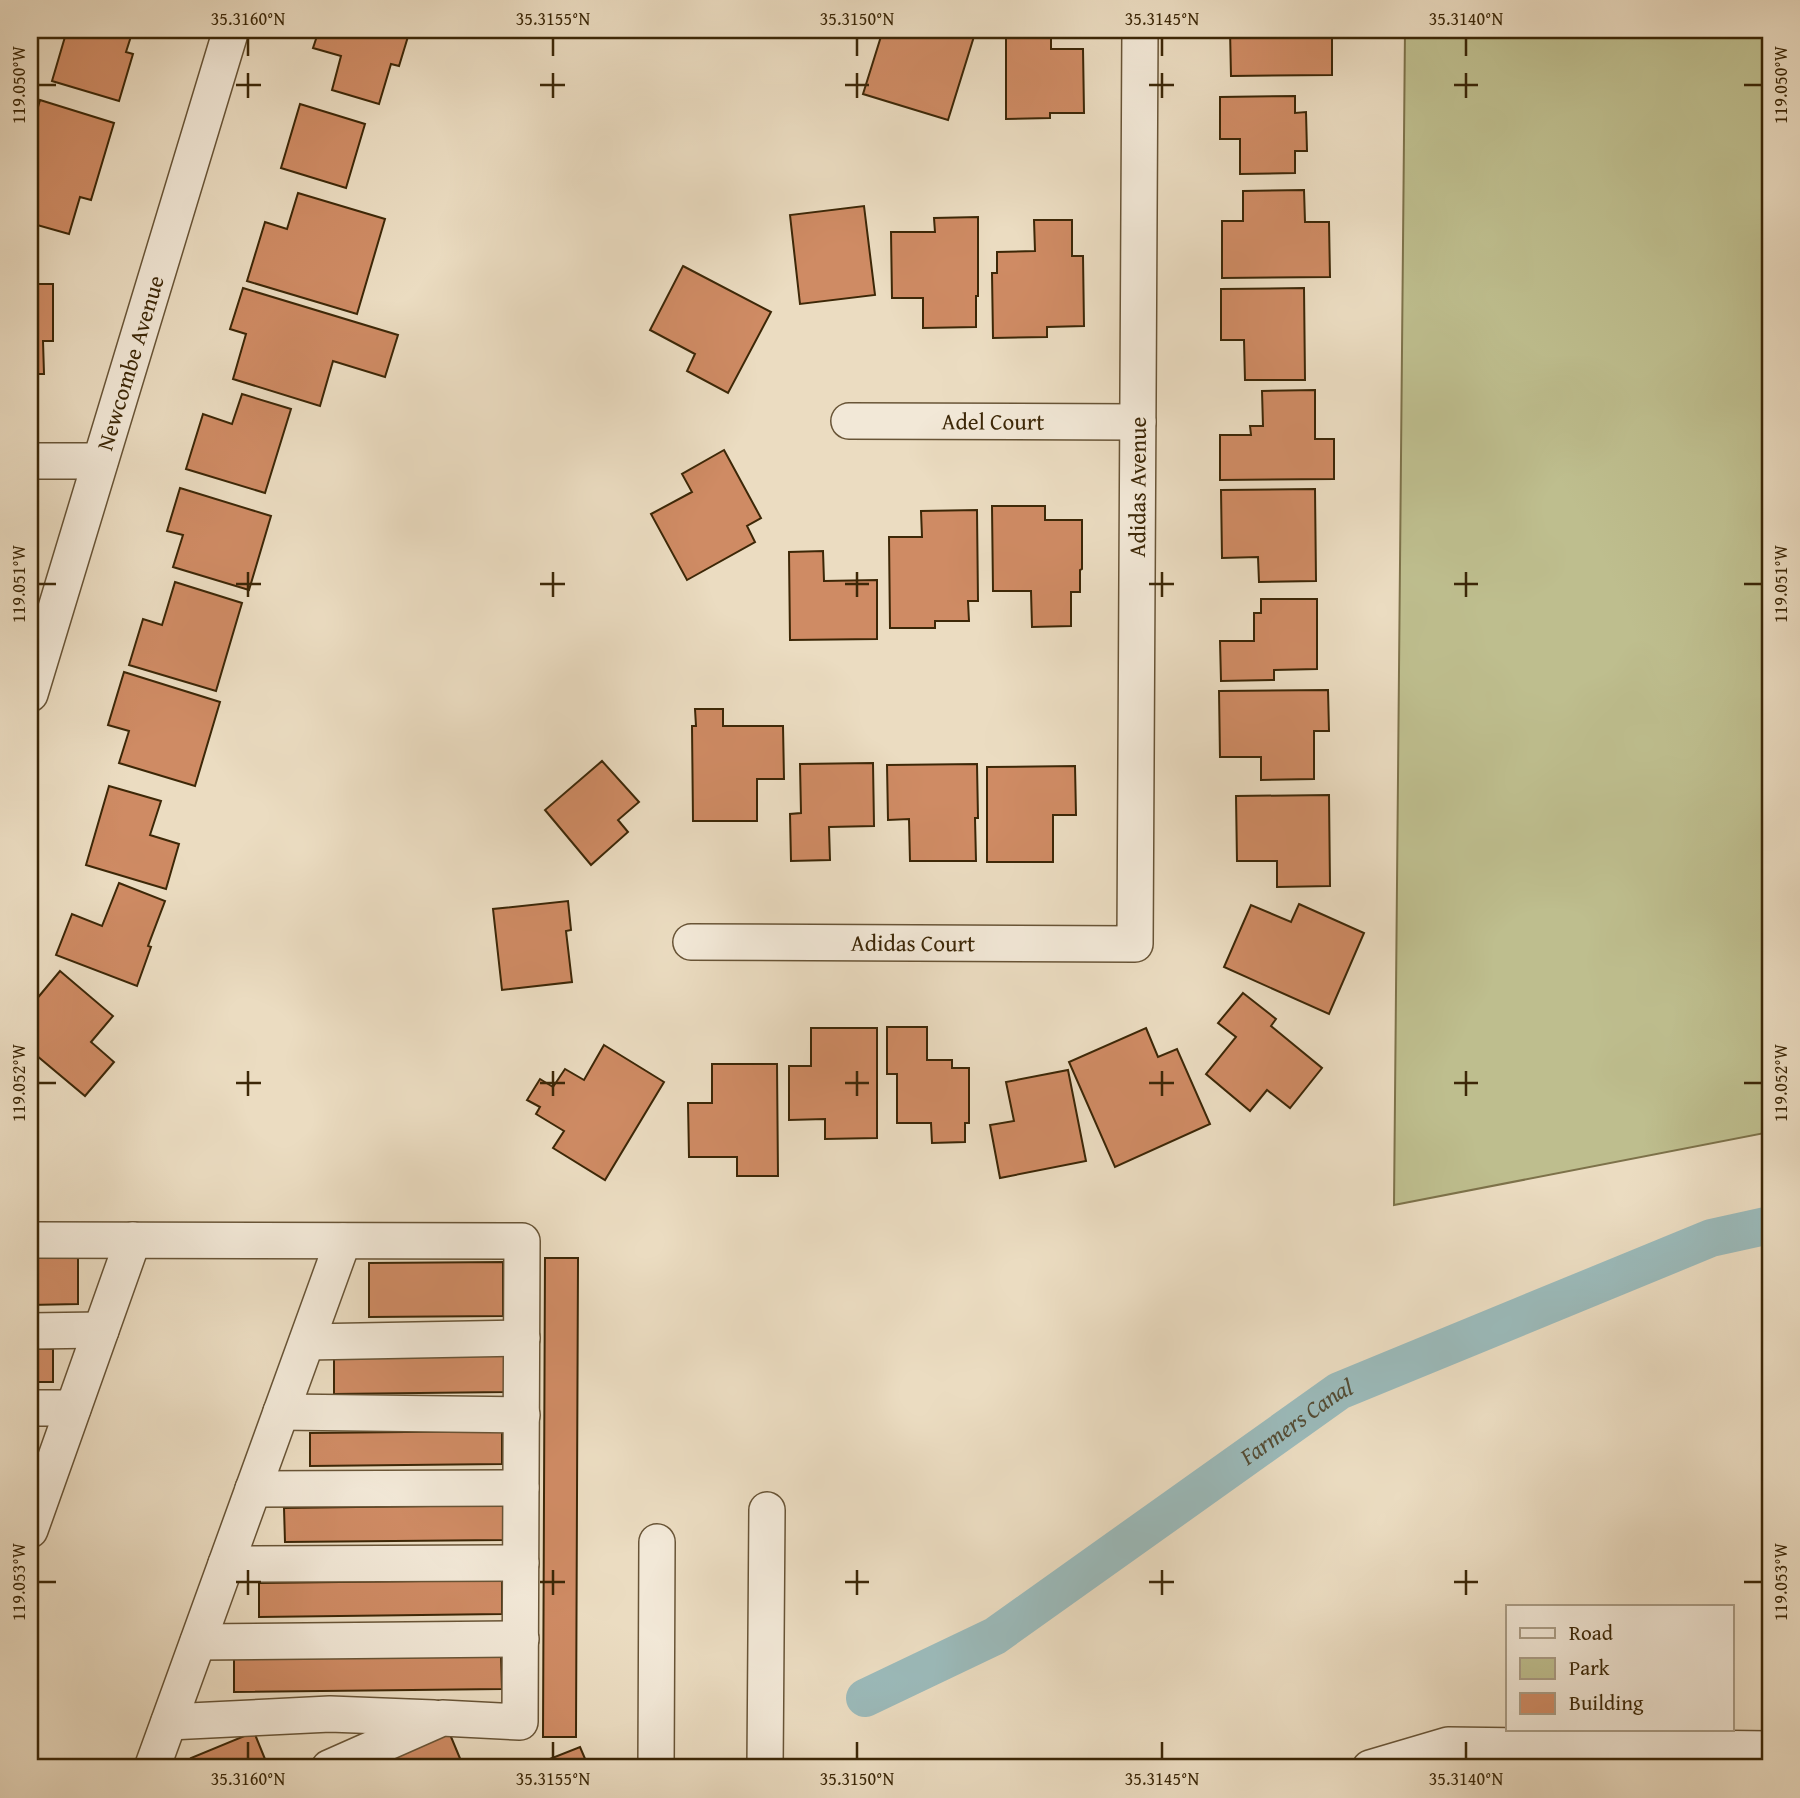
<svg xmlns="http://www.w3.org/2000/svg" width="1800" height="1798" viewBox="0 0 1800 1798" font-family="'Gentium Book Plus',serif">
<rect width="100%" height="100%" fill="#ebdcc1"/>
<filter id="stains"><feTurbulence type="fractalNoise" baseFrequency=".00286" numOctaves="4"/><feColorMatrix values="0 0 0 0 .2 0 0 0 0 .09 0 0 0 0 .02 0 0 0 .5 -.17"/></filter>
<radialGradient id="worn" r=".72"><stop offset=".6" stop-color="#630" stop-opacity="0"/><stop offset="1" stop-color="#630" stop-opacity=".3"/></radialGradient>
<!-- green -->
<polygon fill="#bebe8e" stroke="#7d724a" stroke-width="2" points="1405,30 1770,30 1770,1132 1394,1205"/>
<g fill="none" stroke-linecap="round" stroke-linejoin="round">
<!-- canal -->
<path stroke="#9bbaba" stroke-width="38" id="s1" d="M 865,1698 L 995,1636 L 1339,1391 L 1711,1238 L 1770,1225"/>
</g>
<!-- building -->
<g fill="#cf8b64" stroke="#3c2707" stroke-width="2">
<polygon points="67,30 133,30 126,52 133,54 119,101 52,81"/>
<polygon points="319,30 410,30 399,66 391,64 379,104 332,90 341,56 313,48"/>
<polygon points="883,30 976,30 948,120 863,94"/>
<polygon points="1006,30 1051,30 1051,49 1083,49 1084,113 1050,113 1050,118 1006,119"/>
<polygon points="1230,30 1332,30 1332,75 1231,76"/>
<polygon points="1295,96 1295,113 1306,112 1307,151 1295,151 1295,173 1240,174 1240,139 1220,139 1220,97"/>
<polygon points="40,100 114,123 91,200 80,197 69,234 30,223 30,135"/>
<polygon points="300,104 365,124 346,188 281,168"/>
<polygon points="1304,190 1305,222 1329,222 1330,277 1222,278 1222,221 1243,221 1243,191"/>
<polygon points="298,193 385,219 357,314 247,281 265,222 287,229"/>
<polygon points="864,206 875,295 800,304 790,215"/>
<polygon points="978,217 978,296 976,296 976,327 923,328 923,298 892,298 891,232 935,232 934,218"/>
<polygon points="1034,220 1072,220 1072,256 1083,256 1084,326 1047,327 1047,337 993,338 992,273 997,273 997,252 1035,251"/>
<polygon points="683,266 771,312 728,393 687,371 695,354 650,330"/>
<polygon points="30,284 53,284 53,341 43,341 44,374 30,374"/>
<polygon points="243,288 398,335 385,377 333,361 320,406 233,379 246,334 230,329"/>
<polygon points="1304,288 1305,380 1245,380 1244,340 1221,340 1221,289"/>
<polygon points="1315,390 1315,439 1334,439 1334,479 1220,480 1220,435 1251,435 1250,426 1263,426 1262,391"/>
<polygon points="242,394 291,409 265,493 186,469 203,414 232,424"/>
<polygon points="724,450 761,518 747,526 755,542 687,580 651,514 692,492 682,474"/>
<polygon points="180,488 271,516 249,590 173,567 183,535 167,531"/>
<polygon points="1315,489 1316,581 1259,582 1258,557 1222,558 1221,490"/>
<polygon points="992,506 1045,506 1045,520 1082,520 1082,569 1080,570 1080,592 1071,592 1071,626 1032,627 1031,591 993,591"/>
<polygon points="977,510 978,601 968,601 969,621 935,621 935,628 890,628 889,537 922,537 921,511"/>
<polygon points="823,551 824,581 877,580 877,639 790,640 789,552"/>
<polygon points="175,582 242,603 216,691 129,665 143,619 162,625"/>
<polygon points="1261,599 1317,599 1317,669 1274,670 1274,680 1221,681 1220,641 1254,641 1254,613 1261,613"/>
<polygon points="124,672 220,702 195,786 119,763 129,731 108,725"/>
<polygon points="1328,690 1329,731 1314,731 1314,779 1261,780 1261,757 1220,757 1219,691"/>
<polygon points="695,709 723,709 723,726 783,726 784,779 757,779 757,821 693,821 692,726 696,726"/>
<polygon points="602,761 639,802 618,820 628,832 591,865 545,810"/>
<polygon points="873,763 874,826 829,827 830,860 791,861 790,814 801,813 800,764"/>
<polygon points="977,764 978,818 975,818 976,861 910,861 909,819 888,820 887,765"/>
<polygon points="1075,766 1076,815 1053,815 1053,862 987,862 987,767"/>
<polygon points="109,786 161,801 150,835 179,844 166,889 86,865"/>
<polygon points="1329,795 1330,886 1277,887 1277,861 1237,861 1236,796"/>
<polygon points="119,883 165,901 148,946 151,947 137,986 56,955 72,914 102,926"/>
<polygon points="568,901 571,930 566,931 572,982 502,990 493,909"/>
<polygon points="1299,904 1364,933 1329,1014 1224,967 1251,905 1291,922"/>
<polygon points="60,971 113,1016 91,1042 114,1062 85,1096 30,1050 30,997 35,1001"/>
<polygon points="1243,993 1276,1019 1271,1026 1322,1068 1290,1108 1267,1090 1250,1111 1206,1074 1236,1037 1218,1023"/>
<polygon points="887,1027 927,1027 927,1060 952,1060 952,1068 969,1068 969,1123 965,1123 965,1142 932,1143 931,1123 897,1123 897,1074 887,1074"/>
<polygon points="811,1028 877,1028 877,1138 825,1139 825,1119 789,1120 789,1066 811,1066"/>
<polygon points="1146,1028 1158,1057 1177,1049 1210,1124 1115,1167 1069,1062"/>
<polygon points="604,1045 664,1082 605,1180 553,1148 564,1131 536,1114 540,1107 527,1100 540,1079 553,1087 565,1069 584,1080"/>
<polygon points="712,1064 777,1064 778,1176 737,1176 737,1157 689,1157 688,1103 712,1103"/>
<polygon points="1068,1070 1086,1161 1000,1178 990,1125 1014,1121 1006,1082"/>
<polygon points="30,1256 78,1256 78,1304 30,1305"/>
<polygon points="545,1258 578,1258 576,1737 543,1737"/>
<polygon points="503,1262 503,1316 369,1317 369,1263"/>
<rect x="30" y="1349" width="23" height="33"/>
<polygon points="505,1354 506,1392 334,1394 334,1356"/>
<polygon points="502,1431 502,1464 310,1466 310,1433"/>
<polygon points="503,1505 503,1540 285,1542 284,1508"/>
<polygon points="502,1580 502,1614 259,1617 259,1583"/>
<polygon points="501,1655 502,1689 234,1692 234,1658"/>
<polygon points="254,1732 267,1764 257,1768 195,1768 191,1758"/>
<polygon points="449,1732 464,1768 360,1768"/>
<polygon points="580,1747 589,1768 527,1768"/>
</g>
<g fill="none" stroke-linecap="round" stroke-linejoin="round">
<!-- minor casing -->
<g stroke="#685436" stroke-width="38">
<g id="minor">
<path id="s2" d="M 849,421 L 1138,422"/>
<polyline points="30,461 100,461"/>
<path id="s3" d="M 30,694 L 231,30"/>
<path id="s4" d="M 691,942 L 1135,944 L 1140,30"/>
<polyline points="30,1240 522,1241 520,1722 442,1718 329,1768"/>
<polyline points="30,1331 101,1330"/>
<polyline points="307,1342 522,1338"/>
<polyline points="30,1408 73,1408"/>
<polyline points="281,1412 522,1415"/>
<polyline points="253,1489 521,1488"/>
<polyline points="30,1530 133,1240"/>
<polyline points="226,1564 521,1563"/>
<polyline points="198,1642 521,1639"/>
<polyline points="169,1722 330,1714 434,1718"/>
<polyline points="152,1768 343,1241"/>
<polyline points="656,1768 657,1542"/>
<polyline points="765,1768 767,1510"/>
<polyline points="1370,1768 1448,1745 1770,1749"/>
</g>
</g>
<!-- minor -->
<use href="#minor" stroke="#f2e8d7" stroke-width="35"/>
</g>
<!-- ticks -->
<path fill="none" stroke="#3c2707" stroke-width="2.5" d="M 248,38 L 248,56M 553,38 L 553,56M 857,38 L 857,56M 1162,38 L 1162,56M 1466,38 L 1466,56M 248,73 L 248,98M 553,73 L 553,98M 857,73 L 857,98M 1162,73 L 1162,98M 1466,73 L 1466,98M 38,85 L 56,85M 236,85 L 261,85M 540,85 L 565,85M 845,85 L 869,85M 1149,85 L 1174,85M 1454,85 L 1478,85M 1744,85 L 1762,85M 248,572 L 248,597M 553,572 L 553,597M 857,572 L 857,597M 1162,572 L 1162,597M 1466,572 L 1466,597M 38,584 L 56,584M 236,584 L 261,584M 540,584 L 565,584M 845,584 L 869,584M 1149,584 L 1174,584M 1454,584 L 1478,584M 1744,584 L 1762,584M 248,1071 L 248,1096M 553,1071 L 553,1096M 857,1071 L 857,1096M 1162,1071 L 1162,1096M 1466,1071 L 1466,1096M 38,1083 L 56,1083M 236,1083 L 261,1083M 540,1083 L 565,1083M 845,1083 L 869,1083M 1149,1083 L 1174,1083M 1454,1083 L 1478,1083M 1744,1083 L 1762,1083M 248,1570 L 248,1595M 553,1570 L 553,1595M 857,1570 L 857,1595M 1162,1570 L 1162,1595M 1466,1570 L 1466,1595M 38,1582 L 56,1582M 236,1582 L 261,1582M 540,1582 L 565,1582M 845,1582 L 869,1582M 1149,1582 L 1174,1582M 1454,1582 L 1478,1582M 1744,1582 L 1762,1582M 248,1742 L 248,1759M 553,1742 L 553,1759M 857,1742 L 857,1759M 1162,1742 L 1162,1759M 1466,1742 L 1466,1759"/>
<g text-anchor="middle" stroke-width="6" stroke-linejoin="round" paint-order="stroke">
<!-- street labels -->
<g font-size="23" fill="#3c2707" stroke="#f2e8d7">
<text dy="8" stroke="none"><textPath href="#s3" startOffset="346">Newcombe Avenue</textPath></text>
<text dy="8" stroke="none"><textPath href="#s2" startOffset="144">Adel Court</textPath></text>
<text dy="8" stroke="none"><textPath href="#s4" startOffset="901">Adidas Avenue</textPath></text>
<text dy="8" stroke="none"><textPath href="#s4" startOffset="222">Adidas Court</textPath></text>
</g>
<!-- water labels -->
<g font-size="24" font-style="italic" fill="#544c34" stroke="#f2e8d7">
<text dy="8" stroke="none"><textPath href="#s1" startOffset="514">Farmers Canal</textPath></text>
</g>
</g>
<!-- margin -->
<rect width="1800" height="1798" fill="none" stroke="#ebdcc1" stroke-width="77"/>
<!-- legend -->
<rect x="1506" y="1605" width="228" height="126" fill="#f2e8d7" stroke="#a99b84" stroke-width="2"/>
<rect x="1520" y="1628" width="35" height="10" fill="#f2e8d7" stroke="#a99b84" stroke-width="2"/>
<text x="1569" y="1640" font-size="21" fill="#3c2707">Road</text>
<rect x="1520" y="1658" width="35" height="21" fill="#bebe8e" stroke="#a99b84" stroke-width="2"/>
<text x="1569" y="1675" font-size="21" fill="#3c2707">Park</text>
<rect x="1520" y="1693" width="35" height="21" fill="#cf8b64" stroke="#a99b84" stroke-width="2"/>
<text x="1569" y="1710" font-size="21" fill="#3c2707">Building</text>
<rect x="38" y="38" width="1724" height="1721" fill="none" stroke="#3c2707" stroke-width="2.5"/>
<g font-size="18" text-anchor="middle" fill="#3c2707">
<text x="248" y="25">35.3160°N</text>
<text x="553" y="25">35.3155°N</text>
<text x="857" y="25">35.3150°N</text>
<text x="1162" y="25">35.3145°N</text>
<text x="1466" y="25">35.3140°N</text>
<text transform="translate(1781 85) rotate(-90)" y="6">119.050°W</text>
<text transform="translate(19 85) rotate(-90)" y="6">119.050°W</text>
<text transform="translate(1781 584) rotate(-90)" y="6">119.051°W</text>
<text transform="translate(19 584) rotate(-90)" y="6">119.051°W</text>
<text transform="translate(1781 1083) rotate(-90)" y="6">119.052°W</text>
<text transform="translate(19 1083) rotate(-90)" y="6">119.052°W</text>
<text transform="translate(1781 1582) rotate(-90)" y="6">119.053°W</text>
<text transform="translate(19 1582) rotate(-90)" y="6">119.053°W</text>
<text x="248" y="1785">35.3160°N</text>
<text x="553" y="1785">35.3155°N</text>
<text x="857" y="1785">35.3150°N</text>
<text x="1162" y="1785">35.3145°N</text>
<text x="1466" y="1785">35.3140°N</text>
</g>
<rect width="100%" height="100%" filter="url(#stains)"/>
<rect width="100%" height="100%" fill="url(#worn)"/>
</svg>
